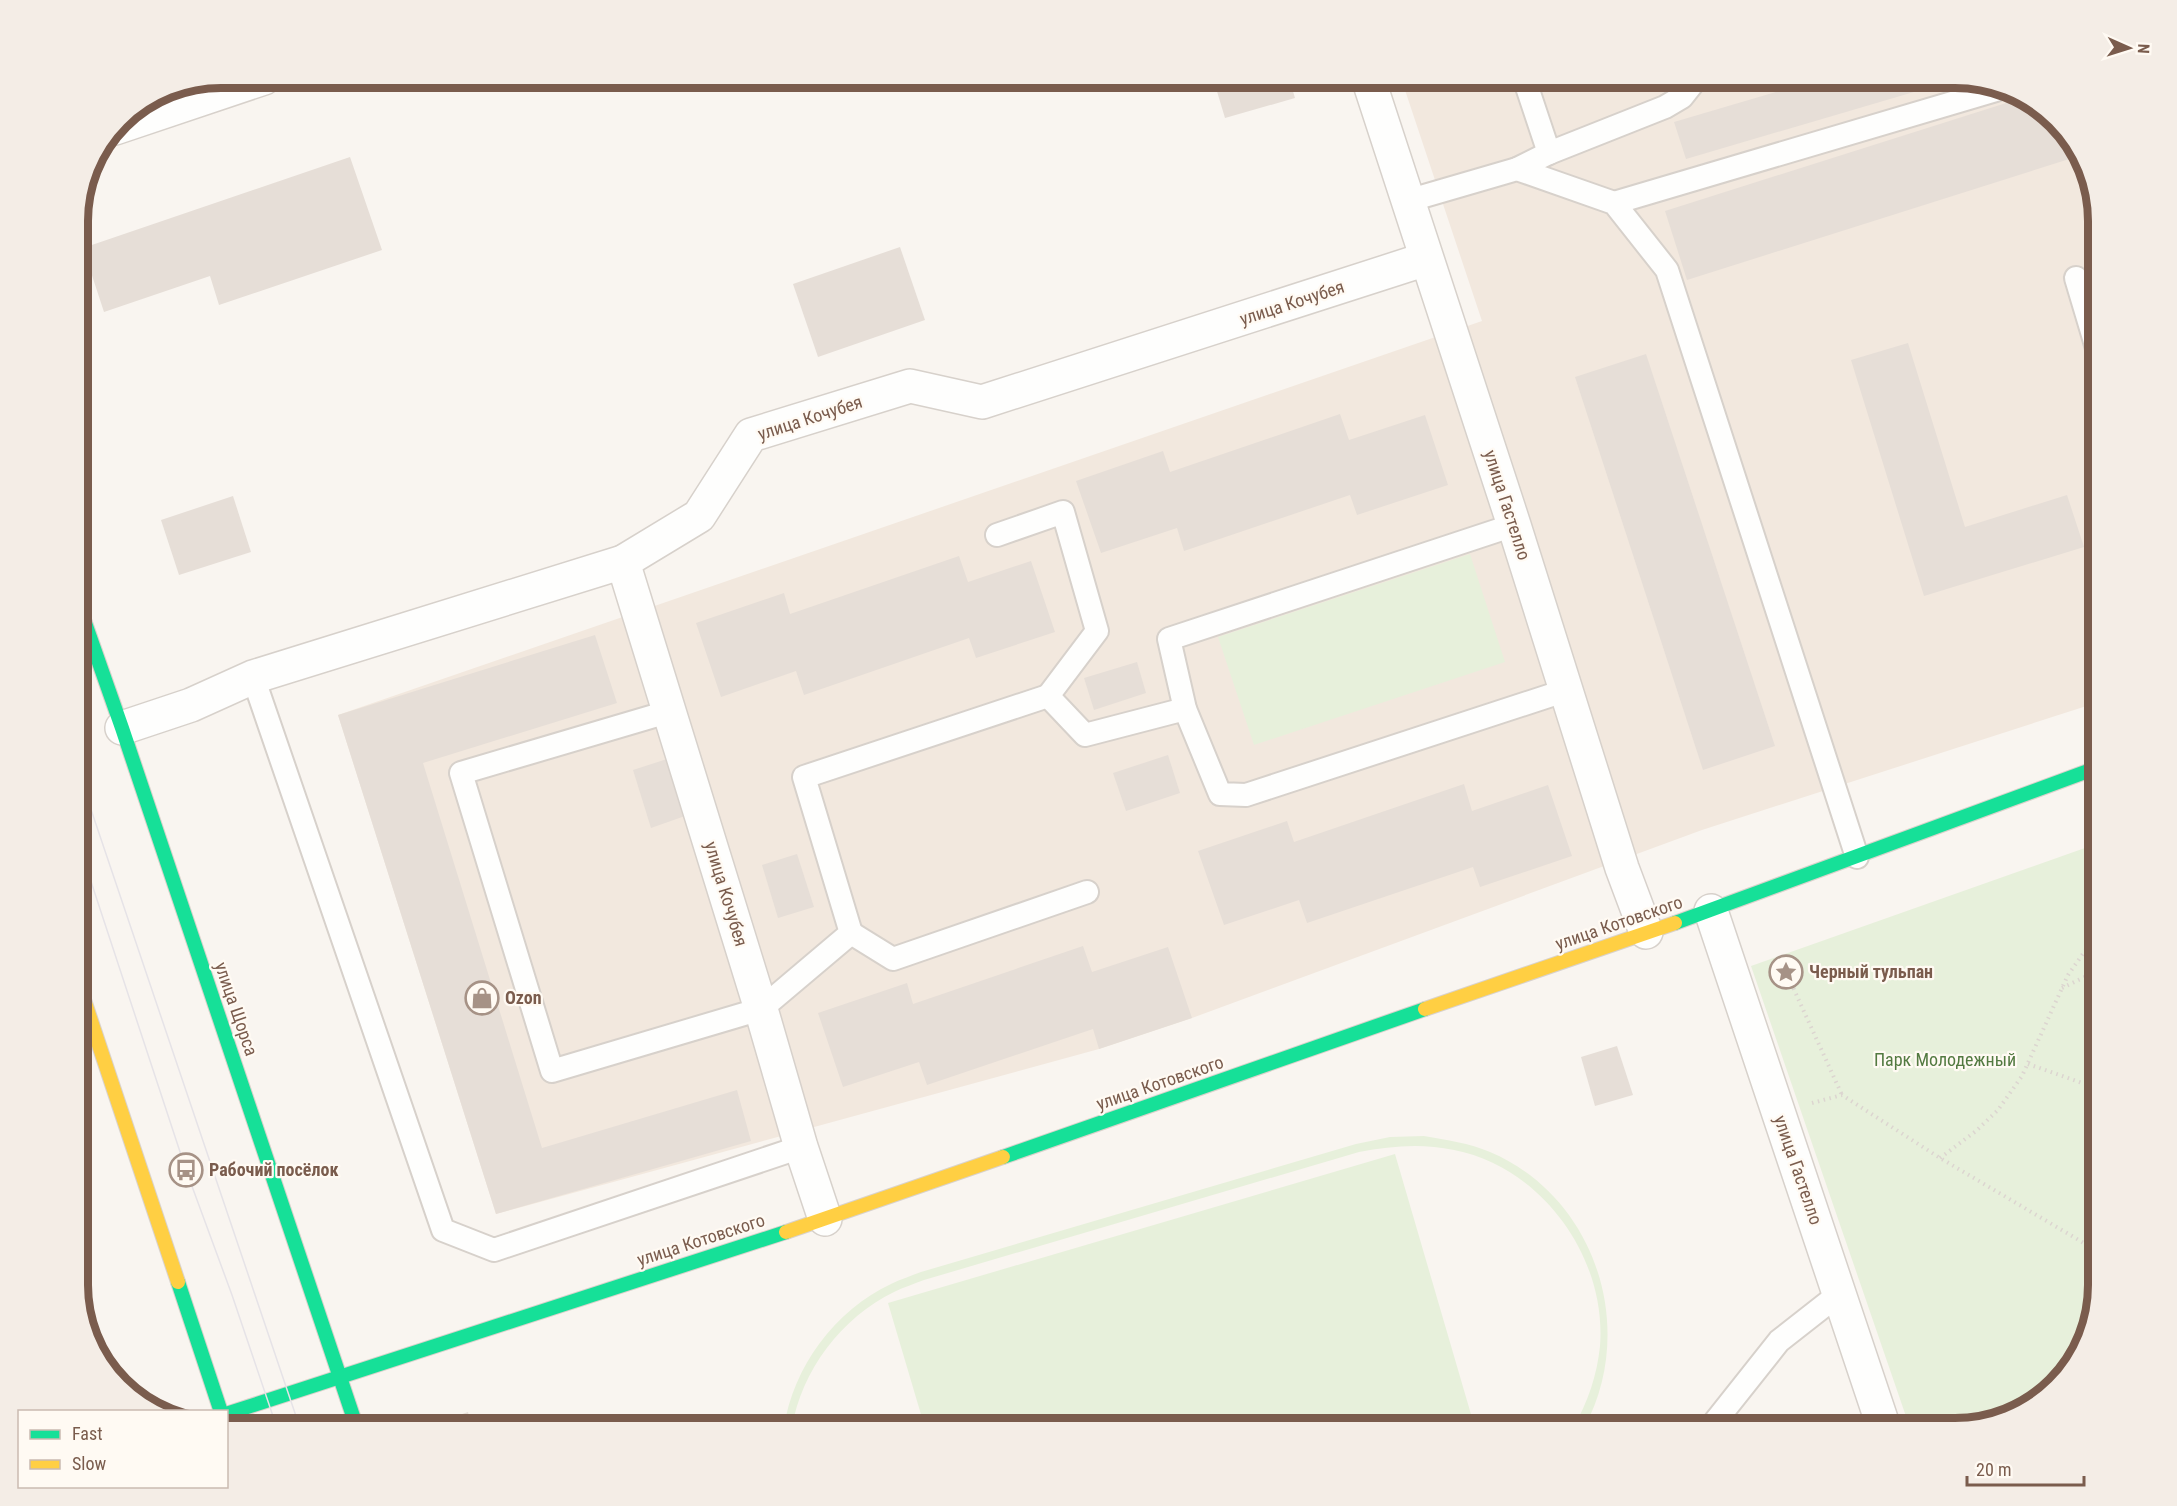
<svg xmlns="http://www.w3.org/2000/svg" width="2177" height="1506" viewBox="0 0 2177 1506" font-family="'Roboto Condensed',sans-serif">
<rect width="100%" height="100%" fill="#f9f5f0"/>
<!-- residential -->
<polygon fill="#f2e8de" points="1401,78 1956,78 2036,102 2084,158 2099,221 2099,702 1702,830 1192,1018 1099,1049 496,1214 338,715 1482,321"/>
<!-- green -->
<g fill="#e7f0db">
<polygon points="1470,554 1505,662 1254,745 1218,637"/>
<polygon points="2099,843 2099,1285 2075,1365 2027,1409 1956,1428 1910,1428 1751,966"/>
<path d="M 1424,1136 C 1447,1140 1469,1143 1490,1152 C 1596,1197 1638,1329 1584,1428 L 1573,1428 C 1588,1402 1597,1375 1600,1346 C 1607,1258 1542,1167 1454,1150 C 1421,1143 1391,1146 1359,1152 L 924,1280 C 914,1284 904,1287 894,1292 C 842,1317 801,1371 792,1428 L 784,1428 C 793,1367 835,1310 891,1284 C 901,1279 911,1276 921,1272 L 1356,1144 L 1390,1137 Z"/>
<polygon points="1395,1154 1475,1428 925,1428 888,1303"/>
</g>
<!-- building -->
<g fill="#e6ded7">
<polygon points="1213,78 1289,78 1295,98 1225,118"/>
<polygon points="1596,78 1641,78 1601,92"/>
<polygon points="1823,78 1958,79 1686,159 1674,122"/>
<polygon points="2022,98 2036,102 2082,155 1687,280 1665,211"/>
<polygon points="350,157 382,250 219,305 210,276 104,312 83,248"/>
<polygon points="900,247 925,320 818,357 793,284"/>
<polygon points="2099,249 2099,285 2088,252"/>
<polygon points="1908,343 1965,527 2067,495 2084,547 1924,596 1851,360"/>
<polygon points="1646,354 1775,746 1703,770 1575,377"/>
<polygon points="1340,414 1349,440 1425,415 1448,485 1357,515 1350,495 1184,551 1177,528 1101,553 1076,481 1163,451 1170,472"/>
<polygon points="233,496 251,552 179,575 161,520"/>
<polygon points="959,556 968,582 1031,561 1055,632 976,658 969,638 804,695 796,671 721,697 696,623 784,593 790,614"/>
<polygon points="595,635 617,703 423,763 542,1148 737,1090 751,1141 496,1214 338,715"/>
<polygon points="1137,662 1146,693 1094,710 1084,678"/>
<polygon points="1168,755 1180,793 1126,811 1113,773"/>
<polygon points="667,759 685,816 651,828 633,770"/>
<polygon points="1464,784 1472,811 1548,785 1572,856 1480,887 1473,867 1307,923 1299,900 1224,925 1198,851 1287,821 1294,842"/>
<polygon points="797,854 814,907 778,918 762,865"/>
<polygon points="1083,946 1092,972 1168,947 1192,1018 1099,1049 1093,1029 927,1085 919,1062 843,1087 818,1013 907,983 913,1004"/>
<polygon points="1617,1046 1633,1095 1595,1106 1581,1057"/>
<polygon points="468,1412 472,1428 428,1428 428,1426"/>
</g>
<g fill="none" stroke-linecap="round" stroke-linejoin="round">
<!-- lane casing -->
<g stroke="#d7d1cb" stroke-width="26">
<g id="lane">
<polyline points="1524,78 1549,153"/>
<polyline points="1517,169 1549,153 1665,107 1682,97 1697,78"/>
<polyline points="1407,201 1517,169 1614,203 1667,270 1857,857"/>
<polyline points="1614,203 1996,90"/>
<polyline points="2076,278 2099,355"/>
<polyline points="1514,525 1169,639 1185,709 1220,794 1246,795 1567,690"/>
<polyline points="997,535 1063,512 1097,631 1048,696"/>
<polyline points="253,677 443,1230 494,1250 801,1147"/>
<polyline points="671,711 461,773 552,1071 761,1009 851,933 804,777 1048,696 1085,735 1185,709"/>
<polyline points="851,933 893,959 1087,892"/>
<polyline points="1710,1428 1779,1341 1839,1294"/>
</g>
</g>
<!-- street casing -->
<g stroke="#d7d1cb" stroke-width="36">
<g id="street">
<polyline points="1368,78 1514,525 1622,868 1646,932"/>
<polyline points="115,128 264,78"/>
<polyline points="623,562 761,1009 801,1147 825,1219"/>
<polyline points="122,728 191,705 253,677 623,562 699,516 751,435 910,386 982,402 1426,259"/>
<polyline points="1711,911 1884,1428"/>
</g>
</g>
<!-- fast casing -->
<g stroke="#d9d2cb" stroke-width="16">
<g id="fast">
<polyline points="78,603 122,728 357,1428"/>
<polyline points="1675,923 2099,767"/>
<polyline points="1003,1157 1425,1009"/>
<polyline points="178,1282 221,1412"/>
<polyline points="226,1414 786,1232"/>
</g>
</g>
<!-- slow casing -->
<g stroke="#d9d2cb" stroke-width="16">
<g id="slow">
<polyline points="78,982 178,1282"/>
<polyline points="1425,1009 1675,923"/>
<polyline points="786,1232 1003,1157"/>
</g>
</g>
<!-- path -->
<g stroke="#dcd5d0" stroke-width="4" stroke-dasharray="1.5 4.5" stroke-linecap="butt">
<polyline points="1786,972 1842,1095"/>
<polyline points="2062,988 2099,970"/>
<polyline points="2028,1064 2099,1089"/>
<polyline points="1812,1103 1842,1095 1940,1158 2099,1252"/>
<polyline points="1940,1158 1976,1131 1998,1110 2022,1076 2068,975 2099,931"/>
</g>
<!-- lane -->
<use href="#lane" stroke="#fefefd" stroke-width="22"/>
<!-- street -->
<use href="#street" stroke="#fefefd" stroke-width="33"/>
<!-- fast -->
<use href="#fast" stroke="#16e098" stroke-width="14"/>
<!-- slow -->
<use href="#slow" stroke="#ffcf43" stroke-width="14"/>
<!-- tram -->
<g stroke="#e6e3e7" stroke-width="1.5">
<polyline points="78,771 300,1428"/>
<polyline points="78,842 186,1170 232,1295 277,1428"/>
</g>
</g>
<!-- icons -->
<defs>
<g id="sight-ring" transform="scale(1.725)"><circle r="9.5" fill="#fffaf3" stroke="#a69286" stroke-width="1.5"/><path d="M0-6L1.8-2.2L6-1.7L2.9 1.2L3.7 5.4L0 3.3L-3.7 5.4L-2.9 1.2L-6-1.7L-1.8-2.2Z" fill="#a69286"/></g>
<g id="shop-ring" transform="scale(1.725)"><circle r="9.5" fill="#fffaf3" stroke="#a69286" stroke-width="1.5"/><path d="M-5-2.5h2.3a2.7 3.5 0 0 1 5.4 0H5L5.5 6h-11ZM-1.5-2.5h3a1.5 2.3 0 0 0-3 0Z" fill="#a69286"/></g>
<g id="bus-ring" transform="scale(1.725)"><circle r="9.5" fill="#fffaf3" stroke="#a69286" stroke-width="1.5"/><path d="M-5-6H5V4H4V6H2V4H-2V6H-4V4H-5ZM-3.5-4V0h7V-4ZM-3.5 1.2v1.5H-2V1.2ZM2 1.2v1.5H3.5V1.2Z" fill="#a69286"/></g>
</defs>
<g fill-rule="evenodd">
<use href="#sight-ring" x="1786" y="972"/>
<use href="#shop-ring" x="482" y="998"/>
<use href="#bus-ring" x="186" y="1170"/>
</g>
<g text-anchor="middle" stroke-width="4.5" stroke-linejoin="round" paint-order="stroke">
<!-- street labels -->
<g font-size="18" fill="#7a5c4d" stroke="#fffaf3">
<text transform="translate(1292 303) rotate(-18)" y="6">улица Кочубея</text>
<text transform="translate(810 418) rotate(-18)" y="6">улица Кочубея</text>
<text transform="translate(1507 505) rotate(72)" y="6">улица Гастелло</text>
<text transform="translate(726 894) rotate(73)" y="6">улица Кочубея</text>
<text transform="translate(1619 923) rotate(-19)" y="6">улица Котовского</text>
<text transform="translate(236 1009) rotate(71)" y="6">улица Щорса</text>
<text transform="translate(1160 1083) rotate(-19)" y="6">улица Котовского</text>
<text transform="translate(1798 1170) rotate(71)" y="6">улица Гастелло</text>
<text transform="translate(701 1240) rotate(-18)" y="6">улица Котовского</text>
</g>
<!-- poi labels -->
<g font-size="18" font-weight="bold" fill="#7a5c4d" stroke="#fffaf3" text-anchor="start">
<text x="1809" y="978">Черный тульпан</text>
<text x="505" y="1004">Ozon</text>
<text x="209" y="1176">Рабочий посёлок</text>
</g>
<!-- park labels -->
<g font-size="18" fill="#537a41" stroke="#fffaf3">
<text x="1945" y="1066">Парк Молодежный</text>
</g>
</g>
<!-- crop -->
<path d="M0 0H2177V1506H0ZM221 88H1955A133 133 0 0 1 2088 221V1285A133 133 0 0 1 1955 1418H221A133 133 0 0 1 88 1285V221A133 133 0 0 1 221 88Z" fill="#f4ede6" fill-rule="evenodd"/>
<path fill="none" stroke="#7a5c4d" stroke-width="8" d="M221 88H1955A133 133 0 0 1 2088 221V1285A133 133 0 0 1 1955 1418H221A133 133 0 0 1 88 1285V221A133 133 0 0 1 221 88Z"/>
<!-- legend -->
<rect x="18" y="1410" width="210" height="78" fill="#fffaf3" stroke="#cabbb1" stroke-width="1.5"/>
<rect x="30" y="1430" width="30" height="9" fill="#16e098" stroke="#cabbb1" stroke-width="1.5"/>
<text x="72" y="1440" font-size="18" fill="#7a5c4d">Fast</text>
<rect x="30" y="1460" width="30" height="9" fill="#ffcf43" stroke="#cabbb1" stroke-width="1.5"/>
<text x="72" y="1470" font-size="18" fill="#7a5c4d">Slow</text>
<!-- north arrow -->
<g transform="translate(2129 48) rotate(93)" stroke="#fffaf3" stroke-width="4.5" paint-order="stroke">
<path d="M0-4.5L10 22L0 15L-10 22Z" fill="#7a5c4d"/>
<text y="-9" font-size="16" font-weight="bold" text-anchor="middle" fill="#7a5c4d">N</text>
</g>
<!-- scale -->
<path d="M1967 1476v9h117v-9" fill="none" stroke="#7a5c4d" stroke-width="3"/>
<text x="1976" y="1476" font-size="18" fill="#7a5c4d" stroke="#fffaf3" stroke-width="4.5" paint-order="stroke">20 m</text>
</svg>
